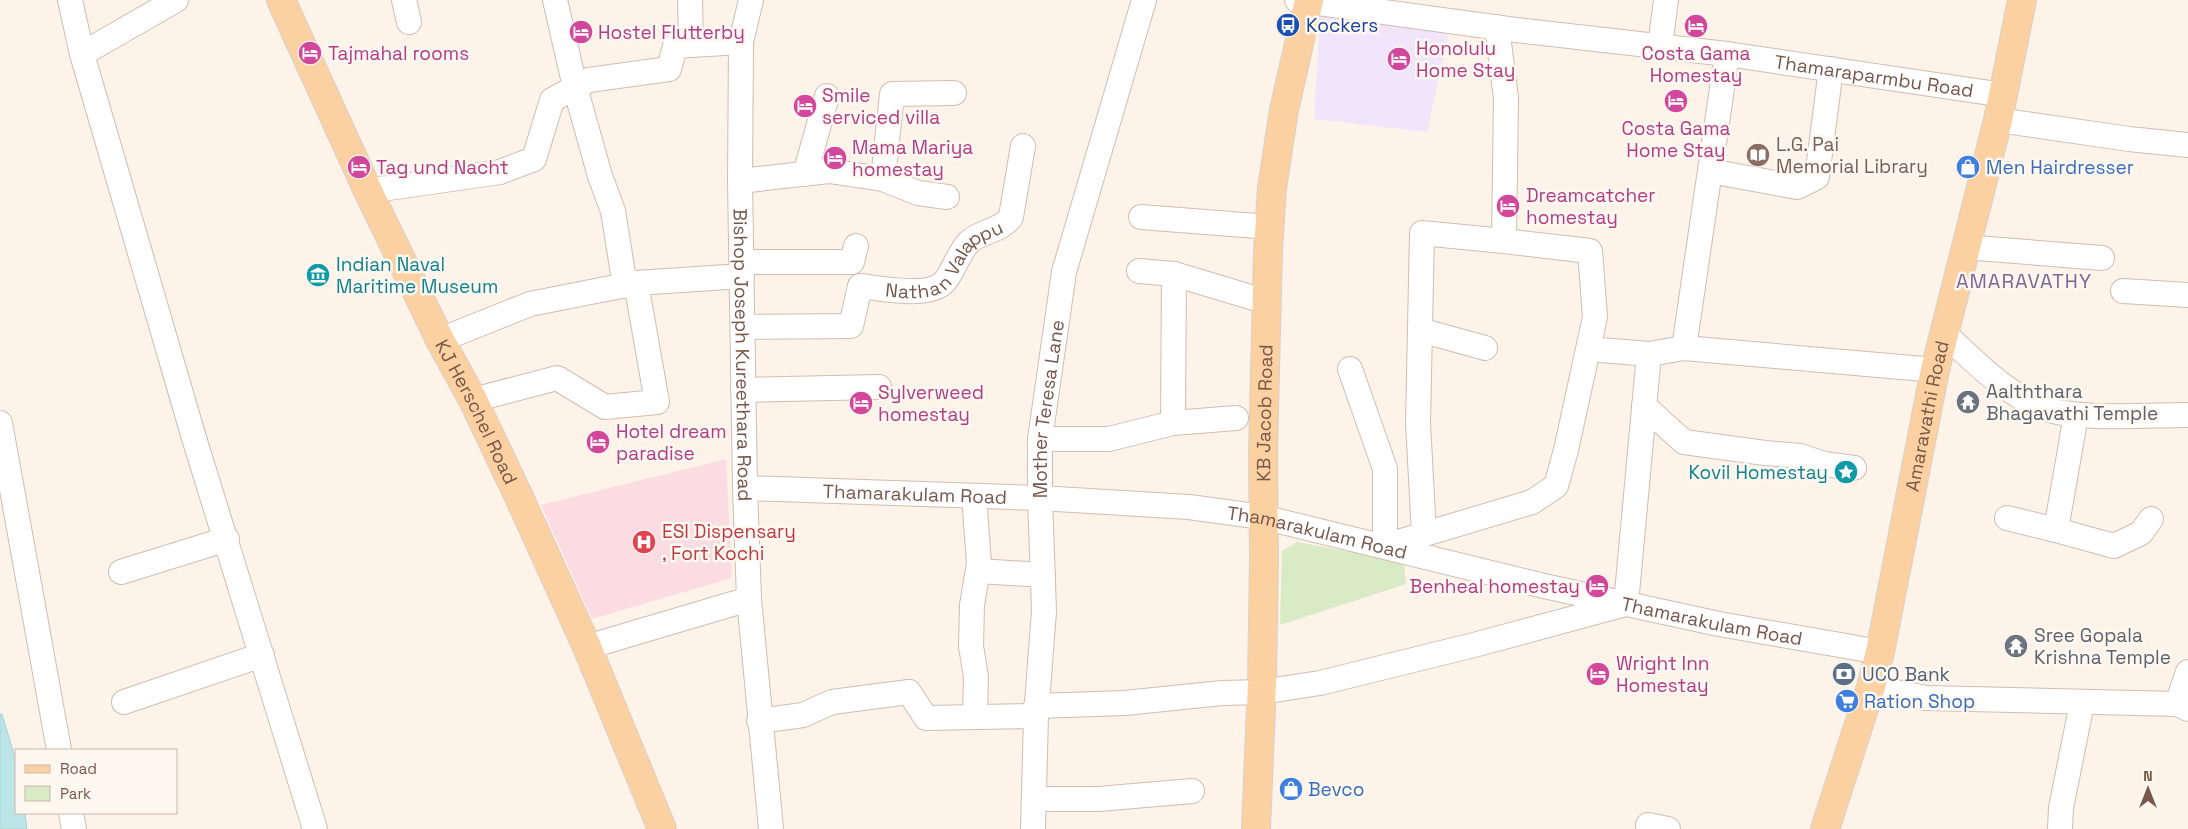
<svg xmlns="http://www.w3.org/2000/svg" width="2188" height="829" viewBox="0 0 2188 829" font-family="'Space Grotesk',sans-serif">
<rect width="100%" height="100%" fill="#fdf3e9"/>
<!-- education -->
<polygon fill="#f0e5fa" points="1320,16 1434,27 1448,35 1427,132 1314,119"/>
<!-- medical -->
<polygon fill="#fbdce3" points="726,459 732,578 592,619 541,505"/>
<!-- green -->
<polygon fill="#d9ebc6" points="1297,542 1404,562 1406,584 1280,625 1282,551"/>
<!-- water -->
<polygon fill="#bce5e7" stroke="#a2d6d9" points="0,714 2,714 16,761 16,813 25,813 27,829 0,829"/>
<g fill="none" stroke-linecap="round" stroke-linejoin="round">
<!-- minor casing -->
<g stroke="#d2bcb0" stroke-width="26">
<g id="minor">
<polyline points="70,0 82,54 194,438 315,829"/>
<polyline points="404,0 409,22"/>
<polyline points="555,0 575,87 600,176 613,211 625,286"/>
<polyline points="690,0 691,45"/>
<path id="s1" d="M 751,0 L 741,42 L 740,181 L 745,488 L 749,599 L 771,829"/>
<path id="s2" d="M 1297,0 L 1508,29 L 1727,54 L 2004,95"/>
<polyline points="1660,46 1666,0"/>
<polyline points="82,54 176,0"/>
<polyline points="1998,120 2129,139 2188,145"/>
<polyline points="1710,171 1797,187 1817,177 1831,69"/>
<polyline points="805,174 827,96"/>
<polyline points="883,179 892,94 954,93"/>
<polyline points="740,181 829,171 883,179 918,193 947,197"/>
<polyline points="368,191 500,172 534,159 552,100 589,80 669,69 675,46 741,42"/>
<polyline points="1141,217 1270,227"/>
<polyline points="1964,247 2102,258"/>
<polyline points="742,262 852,262 856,246"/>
<polyline points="1139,271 1174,274 1267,302"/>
<polyline points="2123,291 2188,295"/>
<path id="s3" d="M 744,327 L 851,326 L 860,286 C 880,288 931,299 945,281 C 954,270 959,252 969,242 C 981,231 1001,231 1011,217 L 1023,146"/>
<polyline points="1420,330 1485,348"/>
<path d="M 1943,332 C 1973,360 2004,393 2043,408 C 2079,421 2148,415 2188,415"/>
<polyline points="440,340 530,304 636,283 742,276"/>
<polyline points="1684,348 1727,54"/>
<polyline points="1589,349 1649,354 1684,348 1935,370"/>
<polyline points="1350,369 1385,469 1385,546 1532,502 1556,486 1566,450 1595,317 1590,251 1504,241 1506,98 1497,27"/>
<polyline points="743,390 879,387"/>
<polyline points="473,400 557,378 605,407 657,402 636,283"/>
<polyline points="1644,406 1684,442 1765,453 1800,456 1824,464 1854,468"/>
<polyline points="2076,415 2056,530 2114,546 2141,533 2151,519"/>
<polyline points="0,423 59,750"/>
<polyline points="1173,423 1174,274"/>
<polyline points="1040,439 1109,439 1173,423 1236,418"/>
<path id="s4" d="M 745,488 L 1040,498 L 1189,507 L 1262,517 L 1544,586 L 1719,624 L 1880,652"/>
<polyline points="974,496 979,563 972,605 971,646 976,677 975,717"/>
<polyline points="2007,518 2056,530"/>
<polyline points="1424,534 1418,423 1422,233 1504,241"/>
<polyline points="978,571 1043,575"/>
<polyline points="121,572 227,539"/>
<polyline points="587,647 749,599"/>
<polyline points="1871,687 1926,698 2177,704 2188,709"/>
<polyline points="124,702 262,655"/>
<polyline points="2177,704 2188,672"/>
<polyline points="1036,706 1125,703 1222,693 1261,692 1320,683 1474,645 1626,604 1649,354"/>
<polyline points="759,721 803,715 832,702 909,692 926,718 1036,716"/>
<polyline points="1034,799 1099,799 1192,791"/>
<polyline points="71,813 74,829"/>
<polyline points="1648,825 1668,829"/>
<path id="s5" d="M 1033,829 L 1036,716 L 1044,611 L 1040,498 L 1040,439 L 1064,272 L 1144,0"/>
<polyline points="2060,829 2061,808 2082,703"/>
</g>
</g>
<!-- major casing -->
<g stroke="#d9d0cd" stroke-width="30">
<g id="major">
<path id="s6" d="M 281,0 L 368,191 L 440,340 L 473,400 L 519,497 L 587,647 L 662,829"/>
<path id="s7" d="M 1256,829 L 1262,683 L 1264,559 L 1263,453 L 1268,250 L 1272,188 L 1284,110 L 1309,0"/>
<path id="s8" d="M 1825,829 L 1871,687 L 1880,652 L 1935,370 L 1998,120 L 2022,0"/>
</g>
</g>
<!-- minor -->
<use href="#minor" stroke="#fff" stroke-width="24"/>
<!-- major -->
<use href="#major" stroke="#fcd1a1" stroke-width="28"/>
</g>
<!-- icons -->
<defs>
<g id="bus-disc" transform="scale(1.25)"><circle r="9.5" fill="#1a4fb4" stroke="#fff8f0"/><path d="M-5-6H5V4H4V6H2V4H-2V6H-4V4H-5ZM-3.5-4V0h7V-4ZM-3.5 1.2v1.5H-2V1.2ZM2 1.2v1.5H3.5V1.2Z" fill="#fff"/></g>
<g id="hotel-disc" transform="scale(1.25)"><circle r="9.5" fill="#d1479c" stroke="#fff8f0"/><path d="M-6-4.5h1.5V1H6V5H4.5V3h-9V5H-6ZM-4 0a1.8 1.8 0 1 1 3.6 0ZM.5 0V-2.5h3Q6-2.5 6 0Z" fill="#fff"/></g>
<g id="library-disc" transform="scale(1.25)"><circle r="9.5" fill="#8d6e63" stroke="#fff8f0"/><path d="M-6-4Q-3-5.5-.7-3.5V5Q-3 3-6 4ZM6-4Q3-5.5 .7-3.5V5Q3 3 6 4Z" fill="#fff"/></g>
<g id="shop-disc" transform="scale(1.25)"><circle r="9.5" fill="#3f7fe0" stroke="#fff8f0"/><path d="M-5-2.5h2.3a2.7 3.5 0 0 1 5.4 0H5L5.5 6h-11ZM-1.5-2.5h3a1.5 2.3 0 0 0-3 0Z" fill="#fff"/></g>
<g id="museum-disc" transform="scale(1.25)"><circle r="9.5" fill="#0f9aa8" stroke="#fff8f0"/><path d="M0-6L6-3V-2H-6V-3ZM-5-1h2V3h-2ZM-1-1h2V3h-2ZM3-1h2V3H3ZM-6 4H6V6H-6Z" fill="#fff"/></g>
<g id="temple-disc" transform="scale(1.25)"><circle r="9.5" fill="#6b7280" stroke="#fff8f0"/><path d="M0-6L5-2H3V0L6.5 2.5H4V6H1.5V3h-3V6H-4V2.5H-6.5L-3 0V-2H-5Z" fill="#fff"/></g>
<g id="sight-disc" transform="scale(1.25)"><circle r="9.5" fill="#0f9aa8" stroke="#fff8f0"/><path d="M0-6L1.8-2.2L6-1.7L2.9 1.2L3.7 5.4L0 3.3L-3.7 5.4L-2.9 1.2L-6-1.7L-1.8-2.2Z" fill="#fff"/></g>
<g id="hospital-disc" transform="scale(1.25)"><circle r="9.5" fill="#e0444e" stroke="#fff8f0"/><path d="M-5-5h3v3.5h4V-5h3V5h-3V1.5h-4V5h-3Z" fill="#fff"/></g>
<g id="bank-disc" transform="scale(1.25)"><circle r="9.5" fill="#5c6f8a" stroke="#fff8f0"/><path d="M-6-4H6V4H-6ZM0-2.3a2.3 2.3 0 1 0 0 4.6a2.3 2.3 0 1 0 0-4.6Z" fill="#fff"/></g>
<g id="supermarket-disc" transform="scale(1.25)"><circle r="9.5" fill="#3f7fe0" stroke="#fff8f0"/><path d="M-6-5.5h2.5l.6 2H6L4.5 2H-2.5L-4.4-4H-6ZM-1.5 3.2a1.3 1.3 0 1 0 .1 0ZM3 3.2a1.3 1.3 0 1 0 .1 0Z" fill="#fff"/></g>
</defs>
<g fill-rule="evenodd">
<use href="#bus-disc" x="1288" y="25"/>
<use href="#hotel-disc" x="1696" y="26"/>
<use href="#hotel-disc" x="581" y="32"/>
<use href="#hotel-disc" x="310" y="53"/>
<use href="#hotel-disc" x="1399" y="59"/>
<use href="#hotel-disc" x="1676" y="101"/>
<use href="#hotel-disc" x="805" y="106"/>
<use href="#library-disc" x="1758" y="155"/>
<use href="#hotel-disc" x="835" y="158"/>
<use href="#hotel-disc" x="359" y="167"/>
<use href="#shop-disc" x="1968" y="167"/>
<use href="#hotel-disc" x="1508" y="206"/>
<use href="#museum-disc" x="318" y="275"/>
<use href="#temple-disc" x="1968" y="402"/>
<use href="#hotel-disc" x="861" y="403"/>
<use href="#hotel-disc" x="598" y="442"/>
<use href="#sight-disc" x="1846" y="472"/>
<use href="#hospital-disc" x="644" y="542"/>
<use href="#hotel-disc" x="1597" y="586"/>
<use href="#temple-disc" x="2016" y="646"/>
<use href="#hotel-disc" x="1598" y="674"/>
<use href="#bank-disc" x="1844" y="674"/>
<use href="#supermarket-disc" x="1847" y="701"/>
<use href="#shop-disc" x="1291" y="789"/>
</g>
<g text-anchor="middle" stroke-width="5" stroke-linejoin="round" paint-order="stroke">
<!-- transit labels -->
<g font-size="19" fill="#164399" stroke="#fff8f0" text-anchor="start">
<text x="1306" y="32">Kockers</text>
</g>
<!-- hotel labels -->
<g font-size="19" fill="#b23c85" stroke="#fff8f0" text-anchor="start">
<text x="598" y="39">Hostel Flutterby</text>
<text x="1416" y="55">Honolulu<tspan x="1416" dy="22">Home Stay</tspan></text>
<text x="328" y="60">Tajmahal rooms</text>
<text x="1696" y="60" text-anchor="middle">Costa Gama<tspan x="1696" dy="22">Homestay</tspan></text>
<text x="822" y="102">Smile<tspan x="822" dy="22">serviced villa</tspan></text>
<text x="1676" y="135" text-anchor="middle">Costa Gama<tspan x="1676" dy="22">Home Stay</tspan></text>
<text x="852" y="154">Mama Mariya<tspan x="852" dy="22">homestay</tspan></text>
<text x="376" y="174">Tag und Nacht</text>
<text x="1526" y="202">Dreamcatcher<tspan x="1526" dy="22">homestay</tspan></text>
<text x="878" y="399">Sylverweed<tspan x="878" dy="22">homestay</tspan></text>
<text x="616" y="438">Hotel dream<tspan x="616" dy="22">paradise</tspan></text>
<text x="1580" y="593" text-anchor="end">Benheal homestay</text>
<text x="1616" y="670">Wright Inn<tspan x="1616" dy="22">Homestay</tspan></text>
</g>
<!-- street labels -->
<g font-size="19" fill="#78574b" stroke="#fff8f0">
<text dy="7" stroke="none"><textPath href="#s2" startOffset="582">Thamaraparmbu Road</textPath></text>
<text dy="7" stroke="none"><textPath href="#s3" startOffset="246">Nathan Valappu</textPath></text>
<text dy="7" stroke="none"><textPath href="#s1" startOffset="356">Bishop Joseph Kureethara Road</textPath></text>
<text dy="7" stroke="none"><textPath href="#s5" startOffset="421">Mother Teresa Lane</textPath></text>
<text dy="7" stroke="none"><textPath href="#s6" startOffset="456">KJ Herschel Road</textPath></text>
<text dy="7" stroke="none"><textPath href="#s7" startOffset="416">KB Jacob Road</textPath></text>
<text dy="7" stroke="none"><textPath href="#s8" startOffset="426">Amaravathi Road</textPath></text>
<text dy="7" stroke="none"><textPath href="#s4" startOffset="170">Thamarakulam Road</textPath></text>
<text dy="7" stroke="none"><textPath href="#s4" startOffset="575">Thamarakulam Road</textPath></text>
<text dy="7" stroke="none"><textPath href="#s4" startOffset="980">Thamarakulam Road</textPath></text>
</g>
<!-- education labels -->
<g font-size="19" fill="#785e54" stroke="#fff8f0" text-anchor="start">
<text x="1776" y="151">L.G. Pai<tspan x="1776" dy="22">Memorial Library</tspan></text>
</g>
<!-- shop labels -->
<g font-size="19" fill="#366cbe" stroke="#fff8f0" text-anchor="start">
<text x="1986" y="174">Men Hairdresser</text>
<text x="1864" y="708">Ration Shop</text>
<text x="1308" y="796">Bevco</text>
</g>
<!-- culture labels -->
<g font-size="19" fill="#0d838f" stroke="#fff8f0" text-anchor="start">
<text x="336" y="271">Indian Naval<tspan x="336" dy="22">Maritime Museum</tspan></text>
<text x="1828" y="479" text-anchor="end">Kovil Homestay</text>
</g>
<!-- worship labels -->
<g font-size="19" fill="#5b616d" stroke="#fff8f0" text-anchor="start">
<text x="1986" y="398">Aalththara<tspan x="1986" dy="22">Bhagavathi Temple</tspan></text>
<text x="2034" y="642">Sree Gopala<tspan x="2034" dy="22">Krishna Temple</tspan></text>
</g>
<!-- health labels -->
<g font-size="19" fill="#be3a42" stroke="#fff8f0" text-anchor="start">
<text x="662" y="538">ESI Dispensary<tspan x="662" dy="22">, Fort Kochi</tspan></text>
</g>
<!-- service labels -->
<g font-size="19" fill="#4e5e75" stroke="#fff8f0" text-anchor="start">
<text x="1862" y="681">UCO Bank</text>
</g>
<!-- neighbourhood labels -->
<g font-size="20" letter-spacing="1" fill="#7f6494" stroke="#fff8f0">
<text x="2024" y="288">AMARAVATHY</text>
</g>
</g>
<!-- legend -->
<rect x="15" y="749" width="162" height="65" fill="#fff8f0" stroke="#c9b8ae"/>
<rect x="25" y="765" width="25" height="8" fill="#fcd1a1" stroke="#c9b8ae"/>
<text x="60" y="774" font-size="15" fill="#78574b">Road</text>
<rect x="25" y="786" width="25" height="15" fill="#d9ebc6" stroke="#c9b8ae"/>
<text x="60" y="799" font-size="15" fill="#78574b">Park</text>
<!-- north arrow -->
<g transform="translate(2148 789)" stroke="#fff8f0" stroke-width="4" paint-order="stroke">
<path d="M0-4L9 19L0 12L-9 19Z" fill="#78574b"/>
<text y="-8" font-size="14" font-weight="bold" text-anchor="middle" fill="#78574b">N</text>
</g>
</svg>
